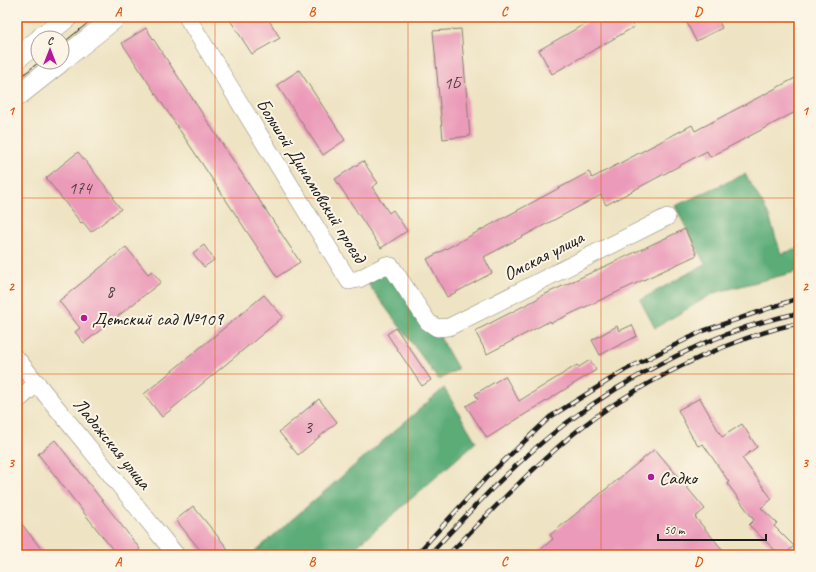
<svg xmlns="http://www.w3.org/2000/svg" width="816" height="572" viewBox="0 0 816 572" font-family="Caveat,sans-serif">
<rect width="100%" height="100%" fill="#fcf5e5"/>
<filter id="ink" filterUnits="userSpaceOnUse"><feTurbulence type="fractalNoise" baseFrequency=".025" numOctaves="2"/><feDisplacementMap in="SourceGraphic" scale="8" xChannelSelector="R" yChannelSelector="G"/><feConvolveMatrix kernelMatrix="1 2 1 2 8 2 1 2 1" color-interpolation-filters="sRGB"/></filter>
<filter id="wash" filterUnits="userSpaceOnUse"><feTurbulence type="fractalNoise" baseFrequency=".012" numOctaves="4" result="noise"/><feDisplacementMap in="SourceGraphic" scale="16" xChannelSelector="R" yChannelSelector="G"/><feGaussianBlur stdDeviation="0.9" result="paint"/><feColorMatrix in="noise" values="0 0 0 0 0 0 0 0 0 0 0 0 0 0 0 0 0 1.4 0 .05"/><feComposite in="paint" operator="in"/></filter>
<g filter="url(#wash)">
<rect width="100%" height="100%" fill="#eee3c3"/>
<!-- forest -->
<g fill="#5cac78" stroke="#3c644a">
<polygon points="745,174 768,213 781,254 799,248 799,271 714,293 655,328 640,300 705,264 675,206"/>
<polygon points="385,271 437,332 458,369 439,380 366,281"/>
<polygon points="444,388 476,442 347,555 251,555"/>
</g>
<g id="blocks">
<!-- building -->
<g fill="#eb9bb9">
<polygon points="228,17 267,17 280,38 252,54"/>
<polygon points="597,17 628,17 634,27 552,74 539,50"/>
<polygon points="684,17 717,17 722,28 696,41"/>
<polygon points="146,28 300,262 277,277 122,43"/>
<polygon points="461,29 470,136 443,139 433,31"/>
<polygon points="299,70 345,140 323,155 277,85"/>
<polygon points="799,76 799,110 710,157 707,151 606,205 601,195 484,257 492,273 447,297 427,259 589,172 592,178 692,125 695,131"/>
<polygon points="78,152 114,197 113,199 121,209 91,232 83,222 81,223 46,178"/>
<polygon points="363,161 378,183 372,187 389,213 393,210 407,231 381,248 335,179"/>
<polygon points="685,229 697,255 551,323 550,321 487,354 475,331 539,298 539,297"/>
<polygon points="204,245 214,260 204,267 193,253"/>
<polygon points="126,247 148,274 152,271 161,282 84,343 75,332 80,328 59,301"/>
<polygon points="264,295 283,317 162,417 144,394"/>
<polygon points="632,325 637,336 600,355 592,340 617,326 619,331"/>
<polygon points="396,328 431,380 422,386 387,334"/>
<polygon points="590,360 596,370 487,438 466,406 478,399 475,394 505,376 519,401 577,365 579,367"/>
<polygon points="700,398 722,437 742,424 757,447 742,458 772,499 761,508 777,523 774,526 794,546 784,555 780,555 749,525 754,520 727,483 729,482 703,444 698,446 691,435 678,410"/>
<polygon points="319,399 337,422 298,455 279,432"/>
<polygon points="55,440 140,549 132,555 117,555 38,454"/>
<polygon points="655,449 705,509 695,517 727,555 534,555 553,539 550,535"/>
<polygon points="193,506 228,549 220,555 204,555 176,520"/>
<polygon points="17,518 46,555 17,555"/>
</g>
</g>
</g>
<g filter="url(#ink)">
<use href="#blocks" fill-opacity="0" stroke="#858070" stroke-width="1"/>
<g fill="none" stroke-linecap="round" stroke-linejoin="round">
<!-- minor casing -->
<g stroke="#858070" stroke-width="18">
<g id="minor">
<polyline points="187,17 349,281 359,279 386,265 391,266 428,322 437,328 449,327 667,217"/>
<polyline points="17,359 176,555"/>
<polyline points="17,401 37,383"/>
</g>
</g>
<!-- tertiary casing -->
<g stroke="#858070" stroke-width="22">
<g id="tertiary">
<polyline points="41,38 67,17"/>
<polyline points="17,58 38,41"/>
<polyline points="62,60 116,17"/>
<polyline points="17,96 60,62"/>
</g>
</g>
<!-- minor -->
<use href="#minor" stroke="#fff" stroke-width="17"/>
<!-- tertiary -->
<use href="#tertiary" stroke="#fff" stroke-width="21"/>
<!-- tram -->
<g stroke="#1c1c1c" stroke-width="1">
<polyline points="62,44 95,17"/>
<polyline points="17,80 39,62"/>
</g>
<!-- rail casing -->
<g stroke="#1c1c1c" stroke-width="4.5">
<g id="rail">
<polyline points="416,555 487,477 550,417 625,370 703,331 799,298"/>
<path d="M 429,555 C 472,509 515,462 565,424 C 629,375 719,329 799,313"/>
<path d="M 448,555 C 488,514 528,472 572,435 C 630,387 725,339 799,323"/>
</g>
</g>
<!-- rail -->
<use href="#rail" stroke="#fcf5e5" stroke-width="3" stroke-dasharray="9" stroke-linecap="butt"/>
</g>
</g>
<!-- grid -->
<path fill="none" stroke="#de560d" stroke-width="1" stroke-opacity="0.55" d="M 215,17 L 215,555M 408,17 L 408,555M 601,17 L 601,555M 17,198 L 799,198M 17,374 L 799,374"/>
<!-- markers -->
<g fill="#b5179e" stroke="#fcf5e5" stroke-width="1.5">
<circle cx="84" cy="318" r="4"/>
<circle cx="651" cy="477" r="4"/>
</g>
<g text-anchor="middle" stroke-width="4" stroke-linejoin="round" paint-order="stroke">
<!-- number labels -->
<g font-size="17" fill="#503c43">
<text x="452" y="89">1Б</text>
<text x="80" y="194">174</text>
<text x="110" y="297">8</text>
<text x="308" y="433">3</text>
</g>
<!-- street labels -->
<g font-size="19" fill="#1c1c1c" stroke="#fcf5e5">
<text transform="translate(312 180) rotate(58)" y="7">Большой Динамовский проезд</text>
<text transform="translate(543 255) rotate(-27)" y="7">Омская улица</text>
<text transform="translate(113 443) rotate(51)" y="7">Ладожская улица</text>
</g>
<!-- poi labels -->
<g font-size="19" fill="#1c1c1c" stroke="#fcf5e5" text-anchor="start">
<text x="92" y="325">Детский сад №109</text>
<text x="659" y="484">Садко</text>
</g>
</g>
<!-- margin -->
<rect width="816" height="572" fill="none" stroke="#fcf5e5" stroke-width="44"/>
<!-- north arrow -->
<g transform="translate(50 50)"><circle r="19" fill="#fcf5e5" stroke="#a29e95"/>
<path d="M0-3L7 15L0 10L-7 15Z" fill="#b5179e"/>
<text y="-6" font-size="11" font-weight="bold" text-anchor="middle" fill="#1c1c1c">С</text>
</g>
<!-- scale -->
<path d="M658 534v6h108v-6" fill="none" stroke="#1c1c1c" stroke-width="2"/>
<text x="664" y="534" font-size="12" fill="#1c1c1c" stroke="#fcf5e5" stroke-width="3" paint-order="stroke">50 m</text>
<rect x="22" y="22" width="772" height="528" fill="none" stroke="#de560d" stroke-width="1.5"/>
<g font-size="13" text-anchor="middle" font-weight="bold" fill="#de560d">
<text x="118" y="16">A</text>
<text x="312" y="16">B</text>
<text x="504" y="16">C</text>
<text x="698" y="16">D</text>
<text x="11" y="115">1</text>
<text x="805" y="115">1</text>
<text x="11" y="291">2</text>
<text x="805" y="291">2</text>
<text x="11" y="467">3</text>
<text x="805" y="467">3</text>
<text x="118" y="566">A</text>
<text x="312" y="566">B</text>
<text x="504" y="566">C</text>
<text x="698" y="566">D</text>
</g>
</svg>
